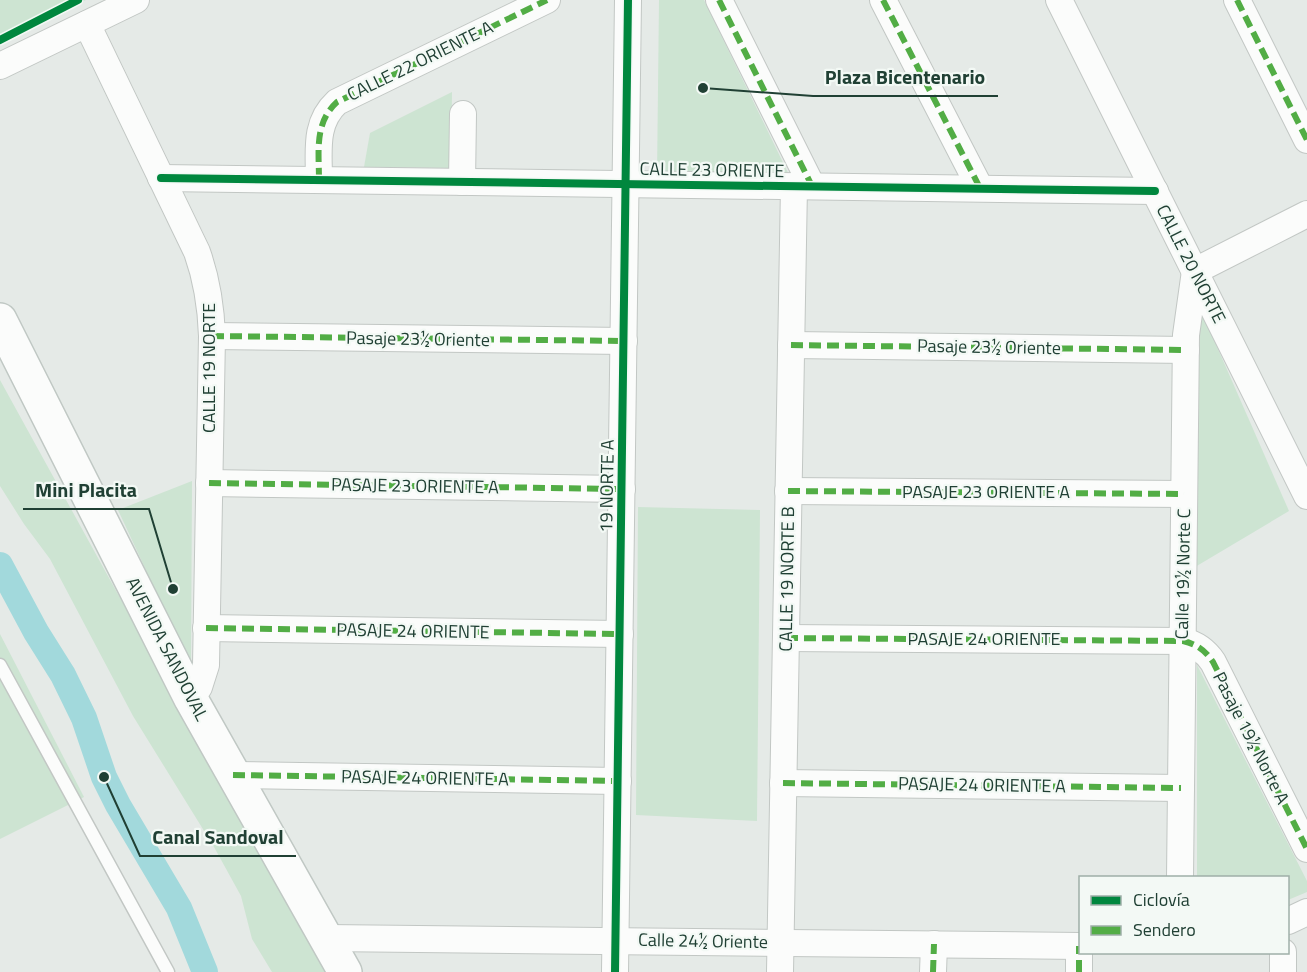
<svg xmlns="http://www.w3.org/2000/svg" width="1307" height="972" viewBox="0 0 1307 972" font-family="'Titillium Web',sans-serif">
<rect width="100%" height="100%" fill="#e5eae7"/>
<!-- green -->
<g fill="#cde4d2">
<polygon points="0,0 86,0 0,42"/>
<polygon points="659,0 704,0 791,179 657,176"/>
<polygon points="452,92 451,168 364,167 370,133"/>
<polygon points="1200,308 1289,511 1195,567"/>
<polygon points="0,380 326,972 272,972 252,939 241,896 214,847 133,716 50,559 24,524 0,486"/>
<polygon points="192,481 191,667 118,510"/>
<polygon points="638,507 760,510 757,821 636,815"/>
<polygon points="0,634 84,797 0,839"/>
<polygon points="1197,665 1307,881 1307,892 1288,900 1288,878 1197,877"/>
</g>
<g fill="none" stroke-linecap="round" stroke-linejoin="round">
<!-- canal -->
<polyline stroke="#a2d9dc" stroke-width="26" points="0,565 36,632 63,675 84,718 104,777 118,805 179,908 205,972"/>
<!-- lane casing -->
<g stroke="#c2c7c4" stroke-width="15">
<polyline id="lane" points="0,665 168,972"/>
</g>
<!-- street casing -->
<g stroke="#c2c7c4" stroke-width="28">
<g id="street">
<polyline points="719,0 812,186"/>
<polyline points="883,0 980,188"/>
<polyline points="1059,0 1307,496"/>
<polyline points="1237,0 1307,140"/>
<path d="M 87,24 L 197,252 C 207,280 211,306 212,336 L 206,665 L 199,687 L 191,699"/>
<polyline points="0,66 136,0"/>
<polyline points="161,178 1155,191"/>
<path d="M 319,180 C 319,151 314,123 337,102 L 547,0"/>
<polyline points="462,182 463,114"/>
<polyline points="212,336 624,341"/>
<polyline points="791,345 1186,350"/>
<polyline points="209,483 622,489"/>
<polyline points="788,491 1184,494"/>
<polyline points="206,628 620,634"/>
<path d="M 786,638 L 1183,641 C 1196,644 1205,650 1213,662 L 1307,849"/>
<polyline points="233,775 618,781"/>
<polyline points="783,783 1181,788"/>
<polyline points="1180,878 1186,335 1195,271 1307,214"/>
<polyline points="1288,921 1307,912"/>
<polyline points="326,938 1080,946"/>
<polyline points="615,972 628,0"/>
<polyline points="780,972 794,186"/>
<polyline points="933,972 934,944"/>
<polyline points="1079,972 1079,946"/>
<polyline points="1283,972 1283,952"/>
</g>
</g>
<!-- secondary casing -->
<g stroke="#c0c8c4" stroke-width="36">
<polyline id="secondary" points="0,320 191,699 345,972"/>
</g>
<!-- lane -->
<use href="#lane" stroke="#fbfcfb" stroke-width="12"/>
<!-- street -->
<use href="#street" stroke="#fbfcfb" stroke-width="26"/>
<!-- secondary -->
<use href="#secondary" stroke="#fbfcfb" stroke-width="33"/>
<!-- quiet -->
<g stroke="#52ad45" stroke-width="6" stroke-dasharray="12 6" stroke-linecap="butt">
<polyline points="719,0 812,186"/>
<polyline points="883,0 980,188"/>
<polyline points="1237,0 1307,140"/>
<path d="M 319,180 C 319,151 314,123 337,102 L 547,0"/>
<polyline points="212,336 624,341"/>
<polyline points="791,345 1186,350"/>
<polyline points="209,483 622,489"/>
<polyline points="788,491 1184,494"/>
<polyline points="206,628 620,634"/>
<path d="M 786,638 L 1183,641 C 1196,644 1205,650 1213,662 L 1307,849"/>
<polyline points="233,775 618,781"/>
<polyline points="783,783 1181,788"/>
<polyline points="933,972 934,944"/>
<polyline points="1079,972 1079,946"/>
</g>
<!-- cycleway casing -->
<g stroke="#f3f9f5" stroke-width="11">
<g id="cycleway">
<polyline points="0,40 78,0"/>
<polyline points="161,178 1155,191"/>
<polyline points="615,972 628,0"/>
</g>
</g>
<!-- cycleway -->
<use href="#cycleway" stroke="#00873e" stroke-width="8"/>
</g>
<g text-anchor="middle" stroke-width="4.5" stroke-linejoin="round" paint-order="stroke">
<!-- street labels -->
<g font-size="18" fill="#204034" stroke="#f3f9f5">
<text transform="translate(420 61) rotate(-26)" y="6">CALLE 22 ORIENTE A</text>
<text transform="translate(712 170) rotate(1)" y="6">CALLE 23 ORIENTE</text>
<text transform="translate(1191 264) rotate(63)" y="6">CALLE 20 NORTE</text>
<text transform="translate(418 339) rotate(1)" y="6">Pasaje 23½ Oriente</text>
<text transform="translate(989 347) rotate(1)" y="6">Pasaje 23½ Oriente</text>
<text transform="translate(209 368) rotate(-90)" y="6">CALLE 19 NORTE</text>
<text transform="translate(415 486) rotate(1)" y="6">PASAJE 23 ORIENTE A</text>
<text transform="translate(607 486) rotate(-89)" y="6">19 NORTE A</text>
<text x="986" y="498">PASAJE 23 ORIENTE A</text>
<text transform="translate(1183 574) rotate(-89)" y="6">Calle 19½ Norte C</text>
<text transform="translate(787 579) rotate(-89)" y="6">CALLE 19 NORTE B</text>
<text transform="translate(413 631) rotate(1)" y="6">PASAJE 24 ORIENTE</text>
<text x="984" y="645">PASAJE 24 ORIENTE</text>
<text transform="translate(167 649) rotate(63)" y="6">AVENIDA SANDOVAL</text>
<text transform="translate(1251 738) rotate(63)" y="6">Pasaje 19½ Norte A</text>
<text transform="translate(425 778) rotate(1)" y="6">PASAJE 24 ORIENTE A</text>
<text transform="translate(982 785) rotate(1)" y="6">PASAJE 24 ORIENTE A</text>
<text transform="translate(703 941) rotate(1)" y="6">Calle 24½ Oriente</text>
</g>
</g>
<!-- callouts -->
<path fill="none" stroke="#204034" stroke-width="2" d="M703 88L813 96H998M173 589L149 509H23M104 777L140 856H296"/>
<g fill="#204034" stroke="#f3f9f5" stroke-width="2">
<circle cx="703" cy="88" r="6"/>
<circle cx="173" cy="589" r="6"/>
<circle cx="104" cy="777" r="6"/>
</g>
<g font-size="20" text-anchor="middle" font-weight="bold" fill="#204034" stroke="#f3f9f5" stroke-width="4.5" stroke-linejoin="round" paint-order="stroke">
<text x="905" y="84">Plaza Bicentenario</text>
<text x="86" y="497">Mini Placita</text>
<text x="218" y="844">Canal Sandoval</text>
</g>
<!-- legend -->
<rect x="1079" y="876" width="210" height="78" fill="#f3f9f5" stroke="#9fafa8" stroke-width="1.5"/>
<rect x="1091" y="896" width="30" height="9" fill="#00873e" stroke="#9fafa8" stroke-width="1.5"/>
<text x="1133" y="906" font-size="18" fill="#204034">Ciclovía</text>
<rect x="1091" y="926" width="30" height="9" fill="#52ad45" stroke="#9fafa8" stroke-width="1.5"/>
<text x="1133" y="936" font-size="18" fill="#204034">Sendero</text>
</svg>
